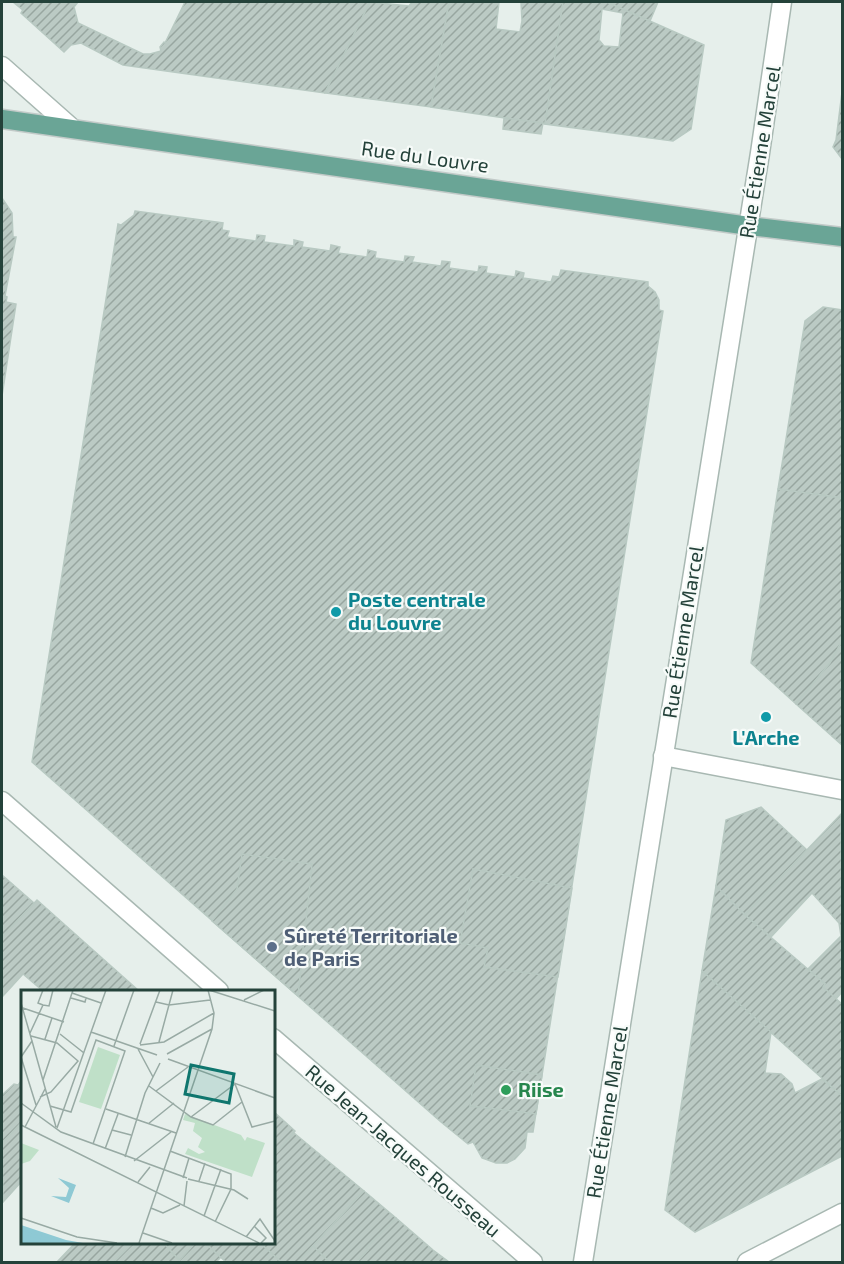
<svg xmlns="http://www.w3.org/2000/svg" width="844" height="1264" viewBox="0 0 844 1264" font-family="'Exo 2',sans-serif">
<defs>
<pattern id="building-hatch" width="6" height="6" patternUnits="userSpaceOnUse" patternTransform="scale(1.5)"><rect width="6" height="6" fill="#bbcac4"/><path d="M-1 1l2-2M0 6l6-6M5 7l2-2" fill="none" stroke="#98a6a0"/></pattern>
</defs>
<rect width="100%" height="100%" fill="#e6efeb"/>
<!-- building -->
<g fill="url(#building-hatch)" stroke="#b8c9c2" stroke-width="1.5" fill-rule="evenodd">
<polygon points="13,2 27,2 23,10"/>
<polygon points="27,2 78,2 74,7 78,23 143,54 150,54 161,51 160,47 164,42 165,43 185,2 370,2 325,93 123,65 81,43 71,45 64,52 21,13"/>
<polygon points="370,2 409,6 412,2 449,2 431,107 325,93"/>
<polygon points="449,2 499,2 496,29 520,32 522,21 521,2 563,2 545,124 431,107"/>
<path d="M 563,2 L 607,2 L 704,45 L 691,129 L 673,141 L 545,124 ZM 602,9 L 623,13 L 619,47 L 604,46 L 599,40 Z"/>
<polygon points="607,2 658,2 650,21"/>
<polygon points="842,92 842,159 833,147 836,140"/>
<polygon points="504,118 543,123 541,134 503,129"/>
<polygon points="2,198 12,213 13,237 16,237 5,296 7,297 6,302 16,304 2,396"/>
<polygon points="135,211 223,223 222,230 229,231 227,237 256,241 257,235 265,236 264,242 294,246 294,240 303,242 302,247 330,251 331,245 340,247 338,253 367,257 368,250 376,252 375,258 404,262 405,256 414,257 412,262 441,266 442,261 450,262 449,268 478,272 479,266 487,267 486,273 515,277 516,271 524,273 523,278 551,282 553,276 559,277 561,270 648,282 648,286 655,292 659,300 659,310 663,311 533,1132 527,1132 525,1148 515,1159 507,1163 496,1163 482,1158 473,1142 468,1144 441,1122 32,762 118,224 121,225 134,215"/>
<polygon points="823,307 842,310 842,498 778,489 805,321"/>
<polygon points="778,489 842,498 842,641 830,663 796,704 751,663"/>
<polygon points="842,641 842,745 796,704 830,663"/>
<polygon points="761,807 807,850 745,915 716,886 726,820"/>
<polygon points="841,814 842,992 836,999 823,987 825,984 808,969 841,936 839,923 812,893 771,937 745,915"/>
<polygon points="242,854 312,864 298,996 212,921 237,889"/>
<polygon points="473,869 572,888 558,977 484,967 488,948 460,943"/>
<polygon points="2,875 34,903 2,937"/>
<polygon points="716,886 745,915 825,984 823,987 842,1004 842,1096 702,971"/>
<polygon points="37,900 102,958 139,991 43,991 23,974 2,997 2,937"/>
<polygon points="702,971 771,1032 765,1073 781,1074 792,1084 795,1093 822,1079 842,1096 842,1156 695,1232 665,1210"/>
<polygon points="476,1065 542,1075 536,1114 470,1106"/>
<polygon points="22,1080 22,1122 2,1143 2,1095 14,1084 18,1085"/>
<polygon points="273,1111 295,1131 273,1157"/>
<polygon points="22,1122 22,1181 3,1202 2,1143"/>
<polygon points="294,1133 364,1191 298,1262 281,1262 259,1242 273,1242 273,1157"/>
<polygon points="364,1191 396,1218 366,1248 368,1250 357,1262 329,1262 313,1246"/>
<polygon points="396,1218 433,1250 449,1262 357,1262 368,1250 366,1248"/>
<polygon points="76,1242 134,1242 114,1262 57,1262"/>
<polygon points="134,1242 163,1242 180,1261 178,1262 114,1262"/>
<polygon points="163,1242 196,1242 180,1261"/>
<polygon points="196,1242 204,1242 221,1257 216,1262 178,1262"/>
<polygon points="204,1242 259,1242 281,1262 226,1262"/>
<polygon points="313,1246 329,1262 298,1262"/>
</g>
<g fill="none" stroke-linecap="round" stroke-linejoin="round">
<!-- minor casing -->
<g stroke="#a8b8b2" stroke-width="21">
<g id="minor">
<polyline points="2,66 72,128"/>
<polyline points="663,756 842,790"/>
<polyline points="2,801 219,991"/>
<polyline points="273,1038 533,1262"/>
<polyline points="583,1262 760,153 782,2"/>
<polyline points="747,1262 842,1213"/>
</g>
</g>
<!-- major casing -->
<g stroke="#c2cac8" stroke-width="21">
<polyline id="major" points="2,119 749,226 842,237"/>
</g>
<!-- minor -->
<use href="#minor" stroke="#fff" stroke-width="18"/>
<!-- major -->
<use href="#major" stroke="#6aa596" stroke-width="18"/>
</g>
<!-- markers -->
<g fill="#0f9aa8" stroke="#f7fbf9" stroke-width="2">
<circle cx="336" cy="612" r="6"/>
<circle cx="766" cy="717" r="6"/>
</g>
<circle fill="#5c6f8a" stroke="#f7fbf9" stroke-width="2" cx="272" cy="947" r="6"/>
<circle fill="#2e9e5b" stroke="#f7fbf9" stroke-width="2" cx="506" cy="1090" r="6"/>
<g text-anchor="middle" stroke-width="4.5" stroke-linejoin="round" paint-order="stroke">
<!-- street labels -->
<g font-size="20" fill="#24423a" stroke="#f7fbf9">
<text transform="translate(760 152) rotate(-81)" y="7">Rue Étienne Marcel</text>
<text transform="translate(425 157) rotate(8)" y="7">Rue du Louvre</text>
<text transform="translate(683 632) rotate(-81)" y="7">Rue Étienne Marcel</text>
<text transform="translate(607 1112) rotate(-81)" y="7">Rue Étienne Marcel</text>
<text transform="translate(403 1151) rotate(41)" y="7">Rue Jean-Jacques Rousseau</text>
</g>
<!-- culture labels -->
<g font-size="20" font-weight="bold" fill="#0d838f" stroke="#f7fbf9" text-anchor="start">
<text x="348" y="607">Poste centrale<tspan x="348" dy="23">du Louvre</tspan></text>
<text x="766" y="745" text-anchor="middle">L'Arche</text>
</g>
<!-- service labels -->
<g font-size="20" font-weight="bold" fill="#4e5e75" stroke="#f7fbf9" text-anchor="start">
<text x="284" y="943">Sûreté Territoriale<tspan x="284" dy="23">de Paris</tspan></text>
</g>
<!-- leisure labels -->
<g font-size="20" font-weight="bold" fill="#27864d" stroke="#f7fbf9" text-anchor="start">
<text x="518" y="1097">Riise</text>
</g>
</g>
<!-- overview -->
<g transform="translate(21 990)">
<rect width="254" height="254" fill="#e6efeb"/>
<path d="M 77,57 L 99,65 L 80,119 L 58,112 ZM 164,124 L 220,145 L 224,151 L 226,147 L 244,153 L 231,187 L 164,164 L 167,158 L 178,164 L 184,162 L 177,157 L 181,148 L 172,141 L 174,133 L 162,130 Z" fill="#bfe0c8"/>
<path d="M 0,153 L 18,160 L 9,171 L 0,174 Z" fill="#bfe0c8"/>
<path d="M 37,188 L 55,195 L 48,213 L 30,206 L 45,207 L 48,198 ZM 0,235 L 45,250 L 62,253 L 0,253 Z" fill="#8ec9d4"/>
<path fill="none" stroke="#8ec9d4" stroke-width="3" d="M 0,242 L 40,253"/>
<path fill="none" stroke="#98aaa4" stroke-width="1.5" d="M 22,0 L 17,13 L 22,15M 188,0 L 254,21M 51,3 L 80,13M 50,8 L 64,12 L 65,8M 223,10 L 243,0M 135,12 L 148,15 L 189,10M 0,13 L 11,51 L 0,67M 22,15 L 28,16 L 32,0M 2,18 L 43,32M 70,42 L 136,65M 9,43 L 22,15M 39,44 L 63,63M 10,46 L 36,53 L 57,71 L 30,102 L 19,107M 24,49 L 31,28M 11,51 L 35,137M 138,52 L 152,0M 119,54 L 139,0M 119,55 L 143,52 L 193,23M 93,56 L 113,0M 117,59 L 132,87M 146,64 L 191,39M 0,67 L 15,115M 147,69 L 254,108M 22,90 L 52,0M 214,94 L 231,137 L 254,131M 128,96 L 170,127 L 192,135 L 221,112M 135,101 L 167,77M 0,113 L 40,142 L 166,188M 29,116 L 50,122 L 75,50 L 104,61 L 72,154M 85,119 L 155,143M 170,127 L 214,94M 127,134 L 153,113M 0,135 L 238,253M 4,137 L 24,99M 36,138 L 85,0M 91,140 L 110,145M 84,159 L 97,124M 149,161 L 210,184 L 210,199 L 194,232M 104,167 L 124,103 L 139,73M 113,171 L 150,142M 162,188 L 168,168M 167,189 L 213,200 L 227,209M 178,191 L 184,173M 117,192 L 129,177M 163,216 L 166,191M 130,218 L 142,223 L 159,215M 183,226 L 200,179M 0,228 L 56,247 L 96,253M 233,236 L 245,248 L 240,253M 122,243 L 151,253M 225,247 L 239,229 L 254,251M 118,253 L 191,39 L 193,23 L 187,0"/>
<path fill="#0f766e" fill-opacity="0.15" stroke="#0f766e" stroke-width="3" d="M 170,75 L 213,84 L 208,113 L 164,104 Z"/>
<rect width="254" height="254" fill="none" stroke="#24423a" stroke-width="3"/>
</g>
<!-- border -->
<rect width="844" height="1264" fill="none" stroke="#24423a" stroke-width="6"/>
</svg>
